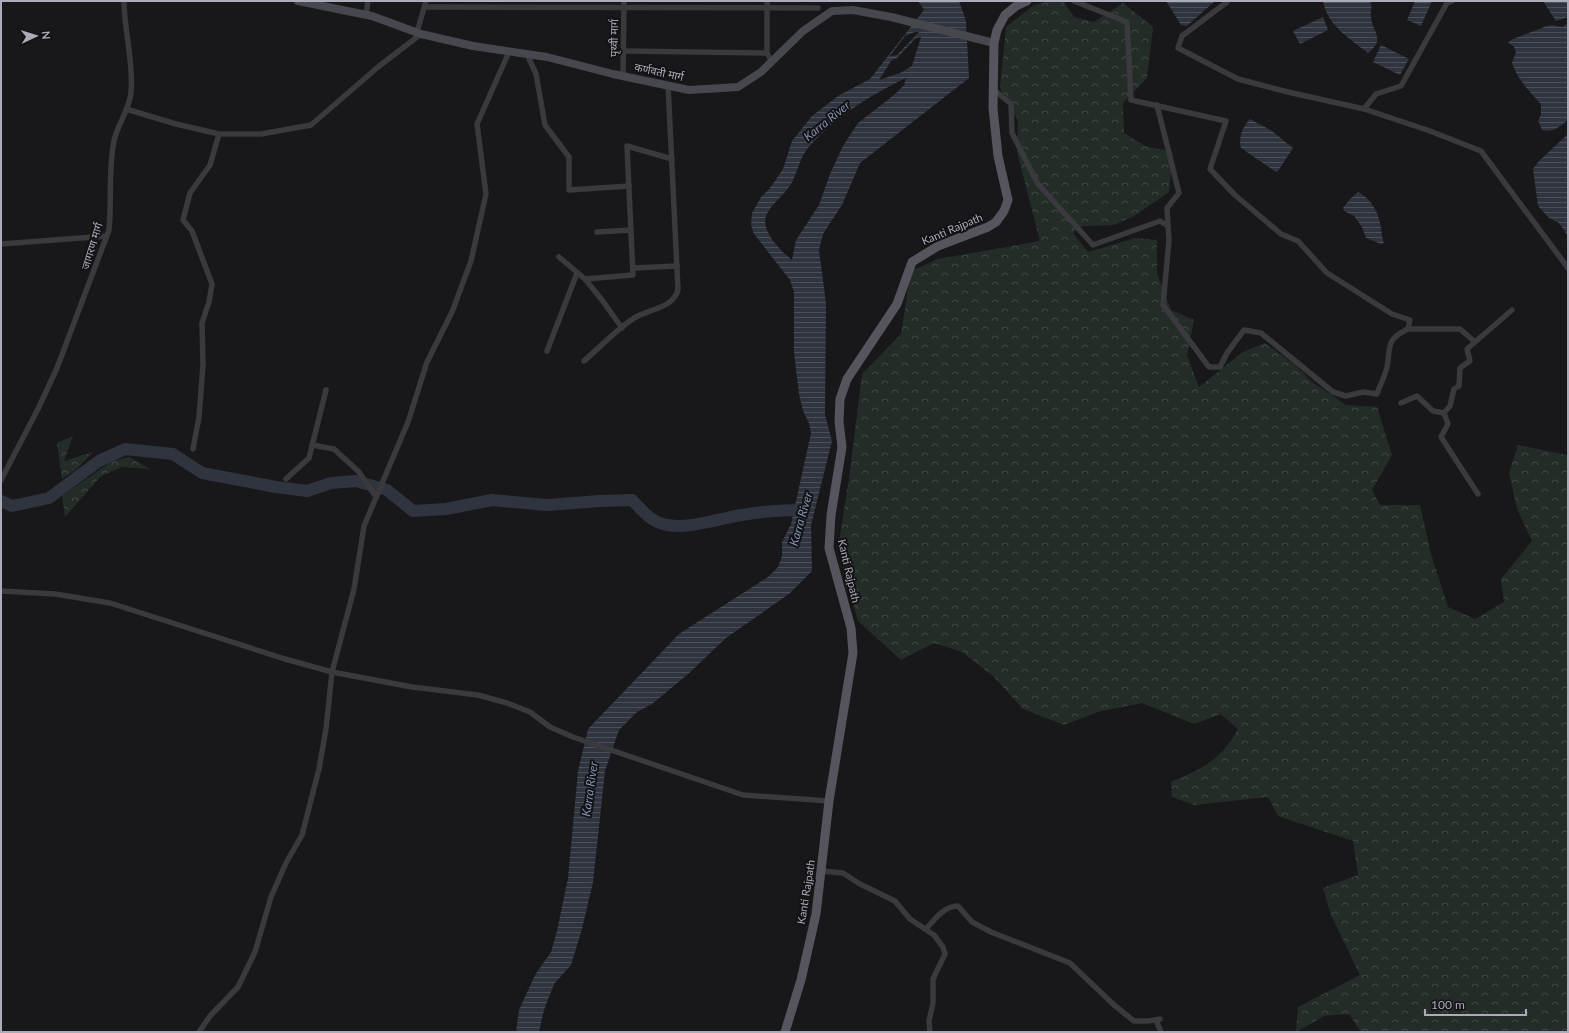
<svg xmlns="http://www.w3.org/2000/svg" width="1569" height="1033" viewBox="0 0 1569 1033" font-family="Lato,'Noto Sans Devanagari',sans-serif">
<defs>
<pattern id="forest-crowns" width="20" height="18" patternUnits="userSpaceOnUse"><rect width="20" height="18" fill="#242c28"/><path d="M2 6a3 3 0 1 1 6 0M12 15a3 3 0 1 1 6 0" fill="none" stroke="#414845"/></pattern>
<pattern id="water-rules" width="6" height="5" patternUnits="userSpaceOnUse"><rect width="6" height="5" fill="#30343f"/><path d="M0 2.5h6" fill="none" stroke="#4b4f59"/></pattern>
</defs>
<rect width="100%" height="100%" fill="#18181a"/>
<!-- forest -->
<g fill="url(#forest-crowns)">
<path d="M 1052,1 L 1063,1 L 1074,17 L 1094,22 L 1123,3 L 1153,27 L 1147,78 L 1123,103 L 1124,133 L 1145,146 L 1173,152 L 1169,192 L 1134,216 L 1114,225 L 1082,226 L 1073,233 L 1088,252 L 1135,238 L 1157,240 L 1157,273 L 1171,310 L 1194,320 L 1187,355 L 1199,387 L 1243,352 L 1265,343 L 1295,365 L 1312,382 L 1346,405 L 1377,407 L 1392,455 L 1372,490 L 1380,505 L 1420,505 L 1431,554 L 1448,607 L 1475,619 L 1504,602 L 1501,579 L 1532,541 L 1517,509 L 1509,473 L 1518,445 L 1568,455 L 1568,1032 L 1361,1032 L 1349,1014 L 1324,1016 L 1296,1032 L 1298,1007 L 1360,975 L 1331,915 L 1323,888 L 1358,875 L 1353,841 L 1278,816 L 1268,797 L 1194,805 L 1172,797 L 1171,782 C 1202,769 1221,760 1238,729 L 1221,714 L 1194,724 L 1142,703 L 1098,712 L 1064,725 L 1023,709 L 993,676 L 962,652 L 934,643 L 901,660 L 858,621 L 838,548 L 849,479 L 862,374 L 901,334 L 911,271 L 938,259 L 1040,241 L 1017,152 L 1018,121 L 1000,88 L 1006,27 L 1034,5 Z"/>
<polygon points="73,436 64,461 93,452 78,468 62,479 57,443"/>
<polygon points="129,457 150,469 122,467 101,476 65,517 62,496 112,461"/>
</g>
<!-- water -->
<g fill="url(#water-rules)" fill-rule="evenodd">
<path d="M 918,1 L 959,1 L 966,21 L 969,78 L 860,163 L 842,205 L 823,234 L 819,250 L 826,303 L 825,415 L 832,441 L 811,525 L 812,571 L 789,594 L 726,638 L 687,675 L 652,704 L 637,712 L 619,730 L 605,771 L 593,882 L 582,929 L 571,965 L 554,984 L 544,1010 L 539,1032 L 516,1032 L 519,1010 L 535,975 L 551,952 L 557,931 L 568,878 L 578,771 L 588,729 L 679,634 L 768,577 L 778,567 L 782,556 L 782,542 L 791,524 L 811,433 L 809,423 L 803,411 L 799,394 L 794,353 L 794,292 L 790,280 L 754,234 L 751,225 L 752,213 L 761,197 L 770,188 L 783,169 L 792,141 L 812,116 L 838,96 L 870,79 L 924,10 ZM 915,32 L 919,32 L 897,55 L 890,56 L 905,36 ZM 921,37 L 912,66 L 900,73 L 879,80 L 891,61 L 897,58 L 916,38 ZM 906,78 L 904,85 L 894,95 L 858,123 L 843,146 L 830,174 L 819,205 L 796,240 L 792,260 C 781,251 757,228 768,212 C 774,202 785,194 791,184 C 798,172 799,159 808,148 C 834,118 870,95 906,78 Z"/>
<polygon points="1166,1 1215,1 1187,26 1181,25"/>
<path d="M 1323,1 L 1370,1 C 1373,7 1370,11 1371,17 C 1373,34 1386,39 1368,53 C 1350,39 1327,25 1323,1 Z"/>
<polygon points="1415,1 1432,1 1421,26 1407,20"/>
<polygon points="1543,1 1568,1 1568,17 1556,21"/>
<polygon points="1323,17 1328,30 1300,44 1293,31"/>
<path d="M 1568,23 L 1568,119 C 1562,127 1551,133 1542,130 L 1538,120 L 1541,115 L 1541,104 C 1528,90 1518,80 1512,63 L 1516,52 L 1514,47 L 1508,42 L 1513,39 L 1547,26 L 1552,25 L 1563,27 Z"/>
<polygon points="1381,45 1409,59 1400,75 1373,62"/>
<path d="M 1250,119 L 1272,131 L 1293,148 L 1278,171 L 1276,172 L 1241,148 C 1238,138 1243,126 1250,119 Z"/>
<polygon points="1568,134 1568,236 1559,223 1549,218 1538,206 1533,169 1539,161"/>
<path d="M 1358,192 C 1372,199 1379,214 1381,228 C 1382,233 1382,239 1384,243 L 1381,244 L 1366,238 L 1362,227 L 1354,216 L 1344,211 L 1343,208 L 1350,199 Z"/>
</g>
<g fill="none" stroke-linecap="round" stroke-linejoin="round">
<!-- river -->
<path stroke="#30343f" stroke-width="12" d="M 1,501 L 12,506 L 49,498 L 99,461 L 125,449 L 173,454 L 202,473 L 276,487 L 307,491 L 331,483 L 356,481 L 387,490 L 413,511 L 446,509 L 492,500 L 547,505 L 600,501 L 632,500 C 641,509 650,521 663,524 C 685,531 720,518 742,515 C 763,511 783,510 804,510"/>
<!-- minor -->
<g stroke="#39393e" stroke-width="5.5">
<polyline points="767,1 767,53 772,62"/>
<polyline points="1074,1 1127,22 1131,100 1226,121 1210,169 1235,195 1281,234 1298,241 1327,273 1392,314 1410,320 1408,329 1460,329 1475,342 1512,310"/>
<polyline points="1227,2 1182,36 1178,48 1238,79 1288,92 1364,109 1430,131 1481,151 1568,268"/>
<polyline points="425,7 818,8"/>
<polyline points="366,15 368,1"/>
<polyline points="417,32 426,1"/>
<polyline points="624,51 767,53"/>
<polyline points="527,54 536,74 545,125 569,157 569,190 629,186"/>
<polyline points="623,76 624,1"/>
<path d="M 992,88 L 1011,104 L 1012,133 L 1038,184 L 1093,245 L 1160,221 L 1168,226 L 1169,240 L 1163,305 L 1209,367 L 1220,367 L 1227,353 L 1244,330 L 1261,333 L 1333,392 L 1346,396 L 1363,392 L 1377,394 C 1380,385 1385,376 1387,367 C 1391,346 1385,340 1408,329"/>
<polyline points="1157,105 1179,193 1167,208 1168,226"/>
<polyline points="126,109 176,124 219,134 261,134 311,125 378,67 421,34"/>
<polyline points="1364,109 1376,94 1401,86 1447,3 1452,1"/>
<polyline points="597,232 631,230"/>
<polyline points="1,244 107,236"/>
<polyline points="559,257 585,279 602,300 622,328"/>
<polyline points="633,268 677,266"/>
<polyline points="585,279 633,275 627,146 672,159"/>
<polyline points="1475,342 1467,349 1470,361 1460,368 1459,386 1454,389 1450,406 1444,413 1448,424 1441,437 1478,494"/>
<polyline points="547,351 577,273"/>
<path d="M 584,361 C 598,349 621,325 636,317 C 651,309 675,307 678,289 L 668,85"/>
<polyline points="1401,403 1417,396 1433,411 1444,413"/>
<polyline points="312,445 334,449 359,472 376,497"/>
<polyline points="193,449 199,417 203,365 202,323 209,302 212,284 192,231 183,220 190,193 210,165 219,134"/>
<polyline points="286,479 309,458 326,390"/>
<path d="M 1,480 L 39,407 L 57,368 L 109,230 C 112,200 108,170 114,141 C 117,125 130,109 131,92 C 134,63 124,31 124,1"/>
<polyline points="1,591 55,594 110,603 285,659 332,672 412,687 478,695 507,703 530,712 550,727 573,737 743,795 829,801"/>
<polyline points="822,871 843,873 860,884 895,901 910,919 934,935 943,947 945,954 933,979 933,1003 929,1021 930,1032"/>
<path d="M 926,929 C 935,919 944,906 958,906 L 972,922 L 991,932 L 1070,963 L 1114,1005 L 1134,1021 L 1148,1021 L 1160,1019"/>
<polyline points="1156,1020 1161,1032"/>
<polyline points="199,1032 210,1016 238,987 255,952 271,897 286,863 302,835 319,769 326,729 332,672 354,589 364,526 408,422 427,362 452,312 471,261 486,194 477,124 509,52"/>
</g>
<!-- secondary -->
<polyline stroke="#47474e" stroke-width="8" points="298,1 372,16 421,34 473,46 547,57 613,74 689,90 738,87 761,72 803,31 832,11 853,10 891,17 994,43"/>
<!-- primary -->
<polyline stroke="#56555d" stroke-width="9" points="785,1032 801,980 816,914 829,801 853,653 851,628 829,548 831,515 842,447 839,422 840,399 847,379 897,304 912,262 938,246 988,227 996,222 1004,211 1008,200 998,156 993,108 994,43 997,30 1005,15 1016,6 1027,1"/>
</g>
<g text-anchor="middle" stroke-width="4" stroke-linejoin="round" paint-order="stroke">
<!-- street labels -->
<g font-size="11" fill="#ababb9" stroke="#131315">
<text transform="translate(614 38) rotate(-89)" y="4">पृथ्वी मार्ग</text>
<text transform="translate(659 72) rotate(12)" y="4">कर्णवती मार्ग</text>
<text transform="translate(952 229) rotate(-23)" y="4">Kanti Rajpath</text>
<text transform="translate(92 246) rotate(-73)" y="4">जागरण मार्ग</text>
<text transform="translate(849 571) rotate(77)" y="4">Kanti Rajpath</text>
<text transform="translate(806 892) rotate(-81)" y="4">Kanti Rajpath</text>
</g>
<!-- water labels -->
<g font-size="12" font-style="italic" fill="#848fb1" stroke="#131315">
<text transform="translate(827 121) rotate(-39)" y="4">Karra River</text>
<text transform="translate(801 519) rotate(-74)" y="4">Karra River</text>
<text transform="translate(590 789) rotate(-82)" y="4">Karra River</text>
</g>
</g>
<!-- border -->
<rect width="1569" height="1033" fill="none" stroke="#ababb9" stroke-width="4"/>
<!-- north arrow -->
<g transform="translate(36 36) rotate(86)" stroke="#131315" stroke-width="3" paint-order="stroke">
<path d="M0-3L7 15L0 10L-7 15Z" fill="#ababb9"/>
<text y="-6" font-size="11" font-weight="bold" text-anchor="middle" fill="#ababb9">N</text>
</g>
<!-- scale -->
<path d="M1425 1009v6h101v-6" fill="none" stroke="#ababb9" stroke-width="2"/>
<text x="1431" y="1009" font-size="12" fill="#ababb9" stroke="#131315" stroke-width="3" paint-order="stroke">100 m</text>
</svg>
